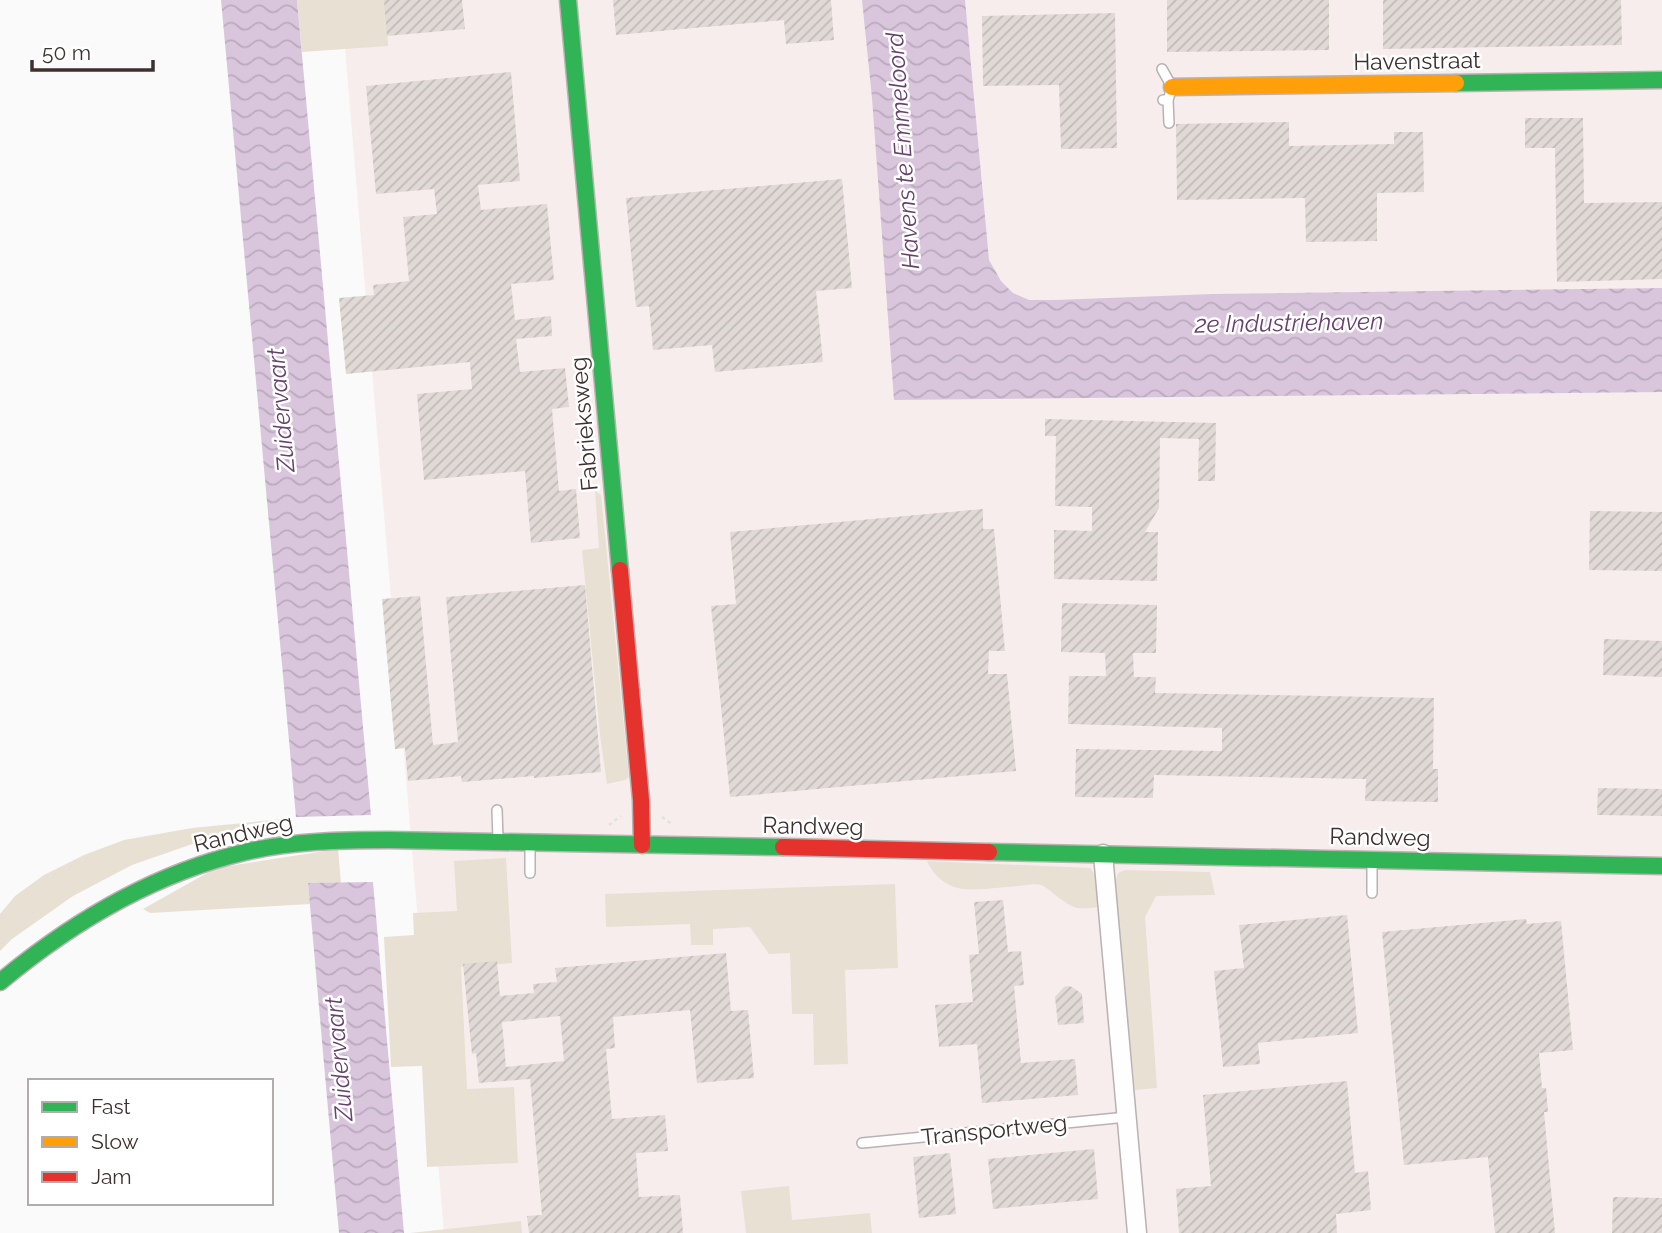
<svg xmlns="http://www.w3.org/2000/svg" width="1662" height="1233" viewBox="0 0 1662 1233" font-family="Raleway,sans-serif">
<defs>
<pattern id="water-waves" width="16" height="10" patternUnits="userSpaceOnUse" patternTransform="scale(1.75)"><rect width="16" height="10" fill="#d9c6dd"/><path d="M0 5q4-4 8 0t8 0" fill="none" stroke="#bbaabe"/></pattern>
<pattern id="building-hatch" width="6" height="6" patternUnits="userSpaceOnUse" patternTransform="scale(1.75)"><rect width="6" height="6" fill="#e0d9d5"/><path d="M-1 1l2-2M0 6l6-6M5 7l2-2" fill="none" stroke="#c1bbb7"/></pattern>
</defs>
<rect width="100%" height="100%" fill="#fafafa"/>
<!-- built -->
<polygon fill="#f8eded" points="341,0 1662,0 1662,1233 444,1233"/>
<!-- grass -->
<g fill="#e8e0d3">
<polygon points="297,0 385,0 388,46 302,52"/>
<polygon points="595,491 601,495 629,777 625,780 607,784 600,735 582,550 599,548"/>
<polygon points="293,818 250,824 132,865 73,896 12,939 0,951 0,914 15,896 44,875 84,855 124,840 192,828"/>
<polygon points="338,849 341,883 308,883 310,904 150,913 143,909 216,868"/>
<polygon points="506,858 512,963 461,967 467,1089 514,1087 518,1163 427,1167 422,1066 391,1067 384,937 414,935 413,913 457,911 454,861"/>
<path d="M 927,861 L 1090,868 C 1099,877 1098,894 1099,907 C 1075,910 1074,909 1054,894 C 1050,891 1046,887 1041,885 C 1034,883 1026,885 1019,886 C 982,888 946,901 927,861 Z"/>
<polygon points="1125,870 1210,872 1215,895 1156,896 1145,917 1157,1088 1135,1090 1114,885 1118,873"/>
<polygon points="895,884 898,968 845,970 848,1064 814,1065 813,1014 792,1014 790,953 769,954 750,927 713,929 713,945 691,945 690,924 606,927 605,894"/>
<polygon points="789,1186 792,1220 870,1213 872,1233 746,1233 741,1191"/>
<polygon points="521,1221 522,1233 410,1233"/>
</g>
<!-- water -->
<g fill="url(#water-waves)">
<polygon points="221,0 297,0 371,815 296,817"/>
<polygon points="862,0 965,0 989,260 1001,281 1013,293 1029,300 1055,300 1213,294 1662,288 1662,392 894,400 872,98"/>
<polygon points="373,882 404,1233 339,1233 308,883"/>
</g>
<!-- building -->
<g fill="url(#building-hatch)" fill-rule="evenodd">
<polygon points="384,0 462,0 465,29 387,36"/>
<polygon points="613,0 831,0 834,40 786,44 784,20 616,35"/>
<polygon points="1167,0 1329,0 1329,50 1167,52"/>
<polygon points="1383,0 1621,0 1622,45 1383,49"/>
<polygon points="1115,13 1117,148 1061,149 1059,85 983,86 982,16"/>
<polygon points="511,72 520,181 478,185 481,210 547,204 554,280 511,284 515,320 551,316 552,336 516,339 520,372 565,368 569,407 552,409 559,491 576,489 580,538 531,543 525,471 424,480 417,394 472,389 470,362 346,374 339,298 374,295 373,285 409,281 403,217 437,214 434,189 376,194 366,86"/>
<polygon points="1525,118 1583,118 1584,203 1662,202 1662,279 1557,282 1555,148 1525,148"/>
<polygon points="1289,122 1289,146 1394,144 1394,132 1423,132 1424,192 1377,193 1377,241 1306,242 1305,198 1177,200 1176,124"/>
<polygon points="842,179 852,288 816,291 823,362 715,372 712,345 653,350 649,306 636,307 626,198"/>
<polygon points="1045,419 1216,423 1215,481 1198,481 1199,439 1160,438 1159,508 1145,532 1158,532 1157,581 1054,579 1054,530 1092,531 1092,507 1055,506 1056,436 1045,436"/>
<polygon points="983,509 983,529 994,529 1005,651 989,651 988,674 1007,674 1016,771 730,797 711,606 736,604 730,532"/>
<polygon points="1590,511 1662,512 1662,571 1589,570"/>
<polygon points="585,585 601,772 534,778 534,776 462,782 461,776 408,781 405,748 395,749 382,599 420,596 433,745 458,742 446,597"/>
<polygon points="1062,603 1157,605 1156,653 1133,653 1134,677 1156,677 1155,693 1434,698 1433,769 1438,769 1438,802 1365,801 1366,779 1154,775 1153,798 1075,797 1076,749 1222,751 1222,728 1068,724 1069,676 1106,676 1105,653 1061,652"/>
<polygon points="1604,639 1662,641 1662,677 1603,675"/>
<polygon points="1598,788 1662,789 1662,816 1597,815"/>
<polygon points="1003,900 1008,952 1021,951 1024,985 1014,986 1021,1063 1075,1059 1078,1095 982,1103 977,1044 939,1047 935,1005 973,1002 969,955 979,954 974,902"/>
<polygon points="1347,915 1358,1033 1258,1043 1260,1064 1223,1067 1214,971 1244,968 1239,925"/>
<polygon points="1526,919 1527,924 1561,921 1573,1050 1539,1053 1542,1088 1546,1088 1548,1112 1544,1112 1555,1233 1495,1233 1488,1157 1404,1165 1382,932"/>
<path d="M 726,953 L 731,1011 L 748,1010 L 754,1078 L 697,1083 L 690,1010 L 613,1017 L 615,1048 L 606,1049 L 612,1119 L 665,1115 L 668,1151 L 636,1153 L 639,1197 L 680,1195 L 683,1233 L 529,1233 L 527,1216 L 542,1215 L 530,1079 L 479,1083 L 476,1053 L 472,1054 L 463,964 L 497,961 L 500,996 L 534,993 L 533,984 L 557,982 L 555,968 ZM 560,1016 L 564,1061 L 506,1067 L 502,1022 Z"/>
<polygon points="1068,986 1072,987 1082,994 1084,1023 1058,1025 1055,997 1064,987"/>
<polygon points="1347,1081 1355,1173 1368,1171 1371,1210 1336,1214 1337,1233 1179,1233 1176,1189 1211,1186 1203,1095"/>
<polygon points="1094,1149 1098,1199 993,1209 988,1159"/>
<polygon points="950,1153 956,1214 919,1218 913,1157"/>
<polygon points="1613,1197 1662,1198 1662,1233 1612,1233"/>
</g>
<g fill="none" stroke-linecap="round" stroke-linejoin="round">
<!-- lane casing -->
<g stroke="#b9b2b2" stroke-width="12">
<g id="lane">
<polyline points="1162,69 1172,87 1168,100 1163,100"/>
<polyline points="1168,100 1169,123"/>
<polyline points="497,810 498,840"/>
<polyline points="530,845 530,873"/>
<polyline points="1372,893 1372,861"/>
<polyline points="862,1143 1127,1117"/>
</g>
</g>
<!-- street casing -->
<g stroke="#b9b2b2" stroke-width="21">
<polyline id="street" points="1103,854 1137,1233"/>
</g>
<!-- fast casing -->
<g stroke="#b9b2b2" stroke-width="19">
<g id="fast">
<polyline points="568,0 620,570"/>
<polyline points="1456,83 1662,80"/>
<polyline points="989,852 1662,866"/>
<path d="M 0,982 C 72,922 152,874 245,852 C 292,841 341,840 389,840 L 783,847"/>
</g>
</g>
<!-- slow casing -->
<g stroke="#b9b2b2" stroke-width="19">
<polyline id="slow" points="1172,87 1456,83"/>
</g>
<!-- jam casing -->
<g stroke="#b9b2b2" stroke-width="19">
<g id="jam">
<polyline points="620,570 641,800 642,845"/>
<polyline points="783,847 989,852"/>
</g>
</g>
<!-- path -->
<g stroke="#e2e1e1" stroke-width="2.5" stroke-dasharray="3.5 3.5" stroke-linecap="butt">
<polyline points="662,817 673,825"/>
<polyline points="609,825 621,816"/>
</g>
<!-- lane -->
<use href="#lane" stroke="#fefefe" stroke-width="9"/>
<!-- street -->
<use href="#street" stroke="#fefefe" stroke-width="18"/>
<!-- fast -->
<use href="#fast" stroke="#30b455" stroke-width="16"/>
<!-- slow -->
<use href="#slow" stroke="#ff9f0a" stroke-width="16"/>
<!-- jam -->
<use href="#jam" stroke="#e5322d" stroke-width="16"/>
</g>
<g text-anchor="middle" stroke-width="5" stroke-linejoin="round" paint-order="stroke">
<!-- street labels -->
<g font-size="23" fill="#3f3030" stroke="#fff">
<text transform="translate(1417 61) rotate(-1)" y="8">Havenstraat</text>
<text transform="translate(584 424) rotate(-95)" y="8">Fabrieksweg</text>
<text transform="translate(813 826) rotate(1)" y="8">Randweg</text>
<text transform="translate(243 833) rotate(-13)" y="8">Randweg</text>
<text transform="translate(1380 837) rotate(1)" y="8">Randweg</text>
<text transform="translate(994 1130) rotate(-6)" y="8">Transportweg</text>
</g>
<!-- water labels -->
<g font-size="24" font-style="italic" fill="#66416e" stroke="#fff">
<text transform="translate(903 151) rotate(-94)" y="8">Havens te Emmeloord</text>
<text transform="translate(1289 323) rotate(-1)" y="8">2e Industriehaven</text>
<text transform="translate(281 410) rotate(-95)" y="8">Zuidervaart</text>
<text transform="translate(339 1059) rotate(-95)" y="8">Zuidervaart</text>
</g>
</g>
<!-- legend -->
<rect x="28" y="1079" width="245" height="126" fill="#ffffff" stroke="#b2acac" stroke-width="2"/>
<rect x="42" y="1102" width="35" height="10" fill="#30b455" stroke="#b2acac" stroke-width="2"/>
<text x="91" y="1114" font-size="21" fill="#3f3030">Fast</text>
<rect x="42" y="1137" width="35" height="10" fill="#ff9f0a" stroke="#b2acac" stroke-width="2"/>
<text x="91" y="1149" font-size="21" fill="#3f3030">Slow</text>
<rect x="42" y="1172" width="35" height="10" fill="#e5322d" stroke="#b2acac" stroke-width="2"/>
<text x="91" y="1184" font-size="21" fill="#3f3030">Jam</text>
<!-- scale -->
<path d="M32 60v10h121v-10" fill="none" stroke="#3f3030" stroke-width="3.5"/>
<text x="42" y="60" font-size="21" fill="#3f3030" stroke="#ffffff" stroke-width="5" paint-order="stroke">50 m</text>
</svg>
